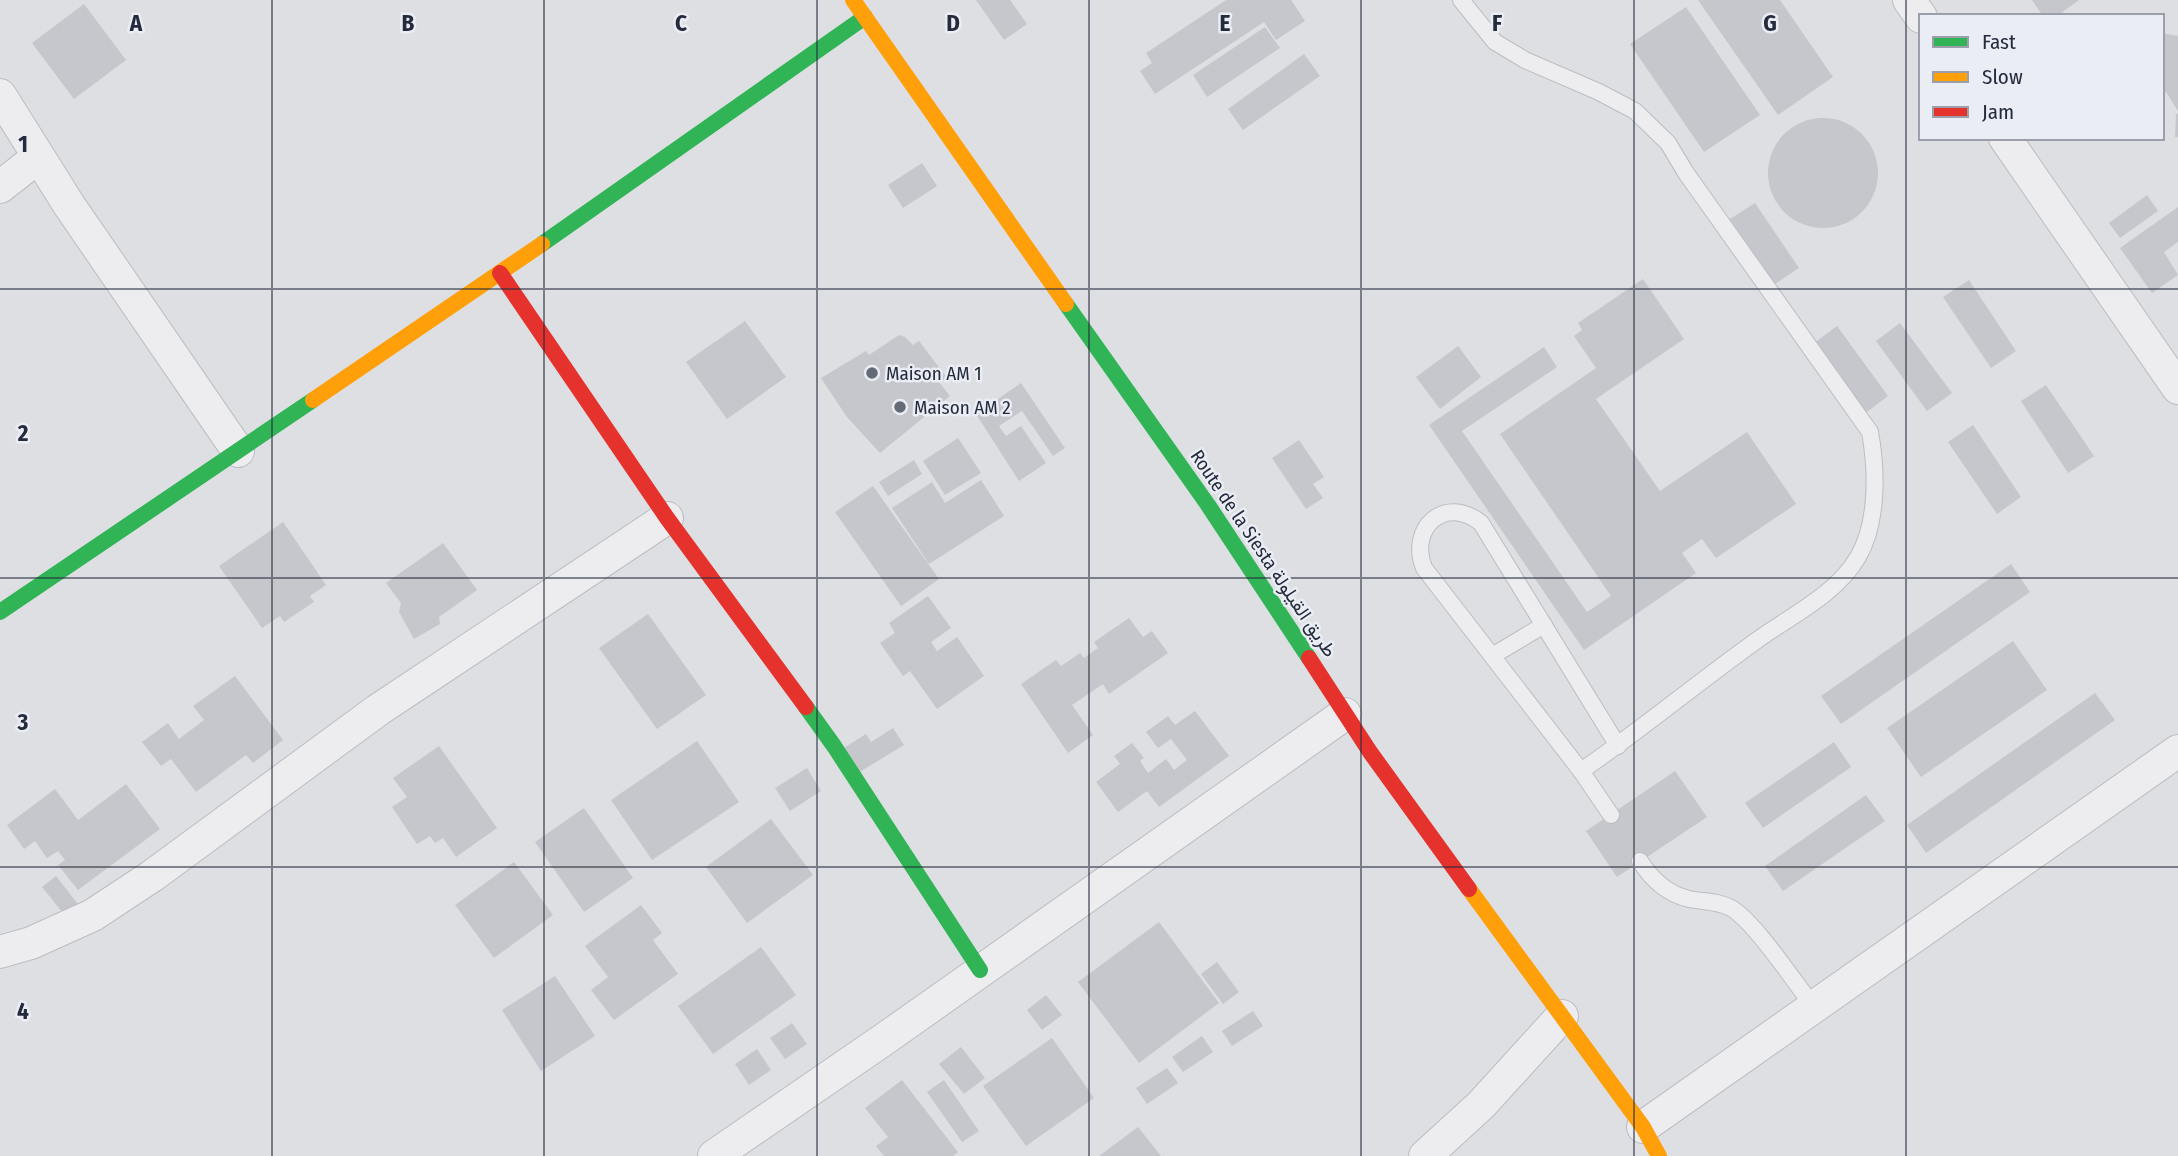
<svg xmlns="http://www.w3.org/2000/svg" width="2178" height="1156" viewBox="0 0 2178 1156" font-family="'Fira Sans Condensed',Vazirmatn,sans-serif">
<rect width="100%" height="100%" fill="#dddfe3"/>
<!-- building -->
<g fill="#c5c7cc">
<polygon points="976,0 1010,0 1027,24 1004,40"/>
<polygon points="1226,0 1291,0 1305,21 1276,40 1264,22 1155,94 1140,71 1152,63 1146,53"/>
<polygon points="1698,0 1780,0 1833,77 1778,115"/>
<polygon points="2032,0 2079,0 2057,16 2043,16"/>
<polygon points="84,4 126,60 74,99 32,43"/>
<polygon points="1686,7 1760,115 1704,152 1630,44"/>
<polygon points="1265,27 1280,48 1207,97 1193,75"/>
<polygon points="2162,33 2178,36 2178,111 2166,92 2162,92"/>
<polygon points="1304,54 1320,76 1243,130 1228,109"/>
<polygon points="2176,114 2178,114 2178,137 2175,137"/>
<circle cx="1823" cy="173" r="55"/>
<polygon points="922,163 937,186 903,208 888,185"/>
<polygon points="2147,195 2158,211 2120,238 2109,223"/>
<polygon points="1755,203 1799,268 1775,284 1730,219"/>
<polygon points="2178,207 2178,242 2164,252 2178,275 2152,293 2120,248"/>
<polygon points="1643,279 1684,339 1596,399 1660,491 1747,432 1796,504 1716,558 1702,539 1682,553 1696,573 1584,650 1429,425 1544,347 1557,367 1462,431 1587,612 1611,596 1500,434 1596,368 1574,336 1582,330 1578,323"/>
<polygon points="1969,280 2016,351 1991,368 1943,297"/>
<polygon points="745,321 786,377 727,419 686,362"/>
<polygon points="1900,323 1952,393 1927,411 1876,341"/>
<polygon points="1837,326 1888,396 1864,414 1813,344"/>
<polygon points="899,335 905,337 913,345 919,341 947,378 939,382 950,396 880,453 847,417 821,378 866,351 869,355"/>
<polygon points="1458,346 1481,377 1440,409 1416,377"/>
<polygon points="1021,383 1065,448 1053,456 1022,411 999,426 1006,436 1021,426 1046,463 1019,481 976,414"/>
<polygon points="2046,385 2094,456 2068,473 2021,401"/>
<polygon points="1973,425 2021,497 1997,514 1948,442"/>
<polygon points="958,438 981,473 945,495 923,461"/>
<polygon points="1299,440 1324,477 1313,484 1323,498 1306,509 1272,458"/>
<polygon points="914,460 922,474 888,496 879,482"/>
<polygon points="981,480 1004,516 929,564 892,508 932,482 945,503"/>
<polygon points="873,486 939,579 901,606 835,512"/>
<polygon points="283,522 326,585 310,596 314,602 284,622 280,616 262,628 219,566"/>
<polygon points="443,543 477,590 439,617 440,624 414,639 399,612 401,603 386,583"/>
<polygon points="2011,564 2030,592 1841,724 1821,696"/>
<polygon points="928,596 951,628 931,642 937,651 957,637 984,676 937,709 910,671 903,676 880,643 895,633 889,623"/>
<polygon points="648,614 706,695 657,729 599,648"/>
<polygon points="1129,618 1143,637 1152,631 1168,653 1109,694 1103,684 1072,705 1093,735 1068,753 1021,684 1056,660 1061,666 1080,653 1084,658 1098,648 1094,642"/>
<polygon points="2013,641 2047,690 1921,777 1887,728"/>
<polygon points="235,676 283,740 253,763 246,755 196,792 171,759 161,766 142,742 168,723 179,739 204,720 193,706"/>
<polygon points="2095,693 2115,720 1926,853 1907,825"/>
<polygon points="1195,711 1229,756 1159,807 1147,791 1118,812 1096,782 1120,764 1114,756 1132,743 1144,758 1140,761 1148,773 1166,759 1174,770 1187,760 1171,739 1158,748 1146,732 1168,716 1175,725"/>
<polygon points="893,728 904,745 858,773 842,749 866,734 871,742"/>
<polygon points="697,741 739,802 652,860 611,800"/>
<polygon points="1834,742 1851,767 1763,828 1745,803"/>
<polygon points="439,746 497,828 456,857 443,838 435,843 430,836 417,844 392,807 407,797 393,778"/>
<polygon points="807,768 821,791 790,811 775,788"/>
<polygon points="1675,771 1707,817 1617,877 1586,831"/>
<polygon points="126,784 160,829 78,890 58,865 65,860 58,851 47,858 35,841 24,849 7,825 55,789 78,820"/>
<polygon points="1866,795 1885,821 1783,891 1765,866"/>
<polygon points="584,808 633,878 584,912 535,842"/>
<polygon points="771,819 813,875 747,923 706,867"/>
<polygon points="514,862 553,915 494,958 455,905"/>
<polygon points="56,876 81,908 67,918 42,887"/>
<polygon points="641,905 662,933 653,940 678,974 614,1020 591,990 608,977 585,946"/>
<polygon points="1159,922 1219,1003 1139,1063 1078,982"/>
<polygon points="761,947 796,995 713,1054 678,1006"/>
<polygon points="1217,962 1239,992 1223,1004 1201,974"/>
<polygon points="555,976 595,1036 541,1071 502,1010"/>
<polygon points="1046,995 1062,1015 1042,1030 1027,1010"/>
<polygon points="1253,1011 1263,1026 1232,1046 1222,1031"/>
<polygon points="792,1023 807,1044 785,1059 770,1038"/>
<polygon points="1202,1036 1213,1052 1183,1072 1172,1057"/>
<polygon points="1052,1038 1094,1098 1026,1146 983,1086"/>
<polygon points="961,1047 985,1078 964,1094 939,1064"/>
<polygon points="757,1049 771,1070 749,1085 735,1064"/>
<polygon points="1167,1068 1178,1083 1147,1104 1136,1088"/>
<polygon points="902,1080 958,1152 953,1156 884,1156 876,1146 888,1137 865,1108"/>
<polygon points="944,1080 979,1131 962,1142 927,1092"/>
<polygon points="1138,1127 1161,1156 1099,1156"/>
</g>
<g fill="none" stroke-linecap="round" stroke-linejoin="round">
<!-- lane casing -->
<g stroke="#bbbdc1" stroke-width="18">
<g id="lane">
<path d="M 1461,0 L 1495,42 L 1525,60 L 1599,92 L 1635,111 L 1668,143 L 1686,173 L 1870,432 C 1877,471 1878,523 1858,557 C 1836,595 1790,616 1756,641 C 1697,683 1641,730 1581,771"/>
<polyline points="1492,656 1544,625"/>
<path d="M 1611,815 L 1581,771 L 1424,568 C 1408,528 1445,494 1481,523 L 1618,746"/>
<path d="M 1640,861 C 1652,880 1667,894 1689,899 C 1704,902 1718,901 1731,908 C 1755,922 1795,983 1814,1007"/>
</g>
</g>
<!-- street casing -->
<g stroke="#bbbdc1" stroke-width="34">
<g id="street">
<polyline points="1909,0 1921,17"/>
<polyline points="0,95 69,205 238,451"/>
<polyline points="2005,138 2178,388"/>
<polyline points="0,187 37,158"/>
<polyline points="0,952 31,943 93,915 152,876 378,710 667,518"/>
<polyline points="1643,1127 2178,751"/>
<polyline points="714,1156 883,1040 1345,714"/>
<polyline points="1425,1156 1481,1105 1562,1016"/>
</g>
</g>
<!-- lane -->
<use href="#lane" stroke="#ededf0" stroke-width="16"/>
<!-- street -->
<use href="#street" stroke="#ededf0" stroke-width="32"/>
<!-- fast -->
<g stroke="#30b455" stroke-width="16">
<polyline points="542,244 865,17"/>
<polyline points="1066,304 1208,505 1309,658"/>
<polyline points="0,612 313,400"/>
<polyline points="806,707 834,746 980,970"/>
</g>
<!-- slow -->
<g stroke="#ff9f0a" stroke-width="16">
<polyline points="853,0 1066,304"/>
<polyline points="313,400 542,244"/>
<polyline points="1469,889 1643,1127 1659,1156"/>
</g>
<!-- jam -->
<g stroke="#e5322d" stroke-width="16">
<polyline points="500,273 667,518 806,707"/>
<polyline points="1309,658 1370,752 1469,889"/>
</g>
</g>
<!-- grid -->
<path fill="none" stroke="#242b3d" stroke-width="2" stroke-opacity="0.55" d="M 272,0 L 272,1156M 544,0 L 544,1156M 817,0 L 817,1156M 1089,0 L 1089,1156M 1361,0 L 1361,1156M 1634,0 L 1634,1156M 1906,0 L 1906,1156M 0,289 L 2178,289M 0,578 L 2178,578M 0,867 L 2178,867"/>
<!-- markers -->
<g fill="#656a77" stroke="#eaedf4" stroke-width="2.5">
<circle cx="872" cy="373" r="7"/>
<circle cx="900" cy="407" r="7"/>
</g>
<g text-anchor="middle" stroke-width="5" stroke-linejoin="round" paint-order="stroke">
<!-- poi labels -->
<g font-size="19" fill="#242b3d" stroke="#eaedf4" text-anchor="start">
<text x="886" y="380">Maison AM 1</text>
<text x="914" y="414">Maison AM 2</text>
</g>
<!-- street labels -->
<g font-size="19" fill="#242b3d" stroke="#eaedf4">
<text transform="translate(1264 553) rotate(56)" y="7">Route de la Siesta طريق القيلولة</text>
</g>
</g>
<g font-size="23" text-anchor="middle" font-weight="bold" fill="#242b3d" stroke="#eaedf4" stroke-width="5" stroke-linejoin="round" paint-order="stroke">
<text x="136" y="31">A</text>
<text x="408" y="31">B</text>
<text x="681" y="31">C</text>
<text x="953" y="31">D</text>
<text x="1225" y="31">E</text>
<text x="1497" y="31">F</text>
<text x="1770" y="31">G</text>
<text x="23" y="152">1</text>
<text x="23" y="441">2</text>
<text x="23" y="730">3</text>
<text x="23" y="1019">4</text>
</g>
<!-- legend -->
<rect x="1919" y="14" width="245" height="126" fill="#eaedf4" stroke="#9b9fab" stroke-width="2"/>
<rect x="1933" y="37" width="35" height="10" fill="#30b455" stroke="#9b9fab" stroke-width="2"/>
<text x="1982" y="49" font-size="21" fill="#242b3d">Fast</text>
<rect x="1933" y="72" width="35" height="10" fill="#ff9f0a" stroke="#9b9fab" stroke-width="2"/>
<text x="1982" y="84" font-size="21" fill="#242b3d">Slow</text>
<rect x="1933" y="107" width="35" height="10" fill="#e5322d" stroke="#9b9fab" stroke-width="2"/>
<text x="1982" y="119" font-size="21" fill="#242b3d">Jam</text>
</svg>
